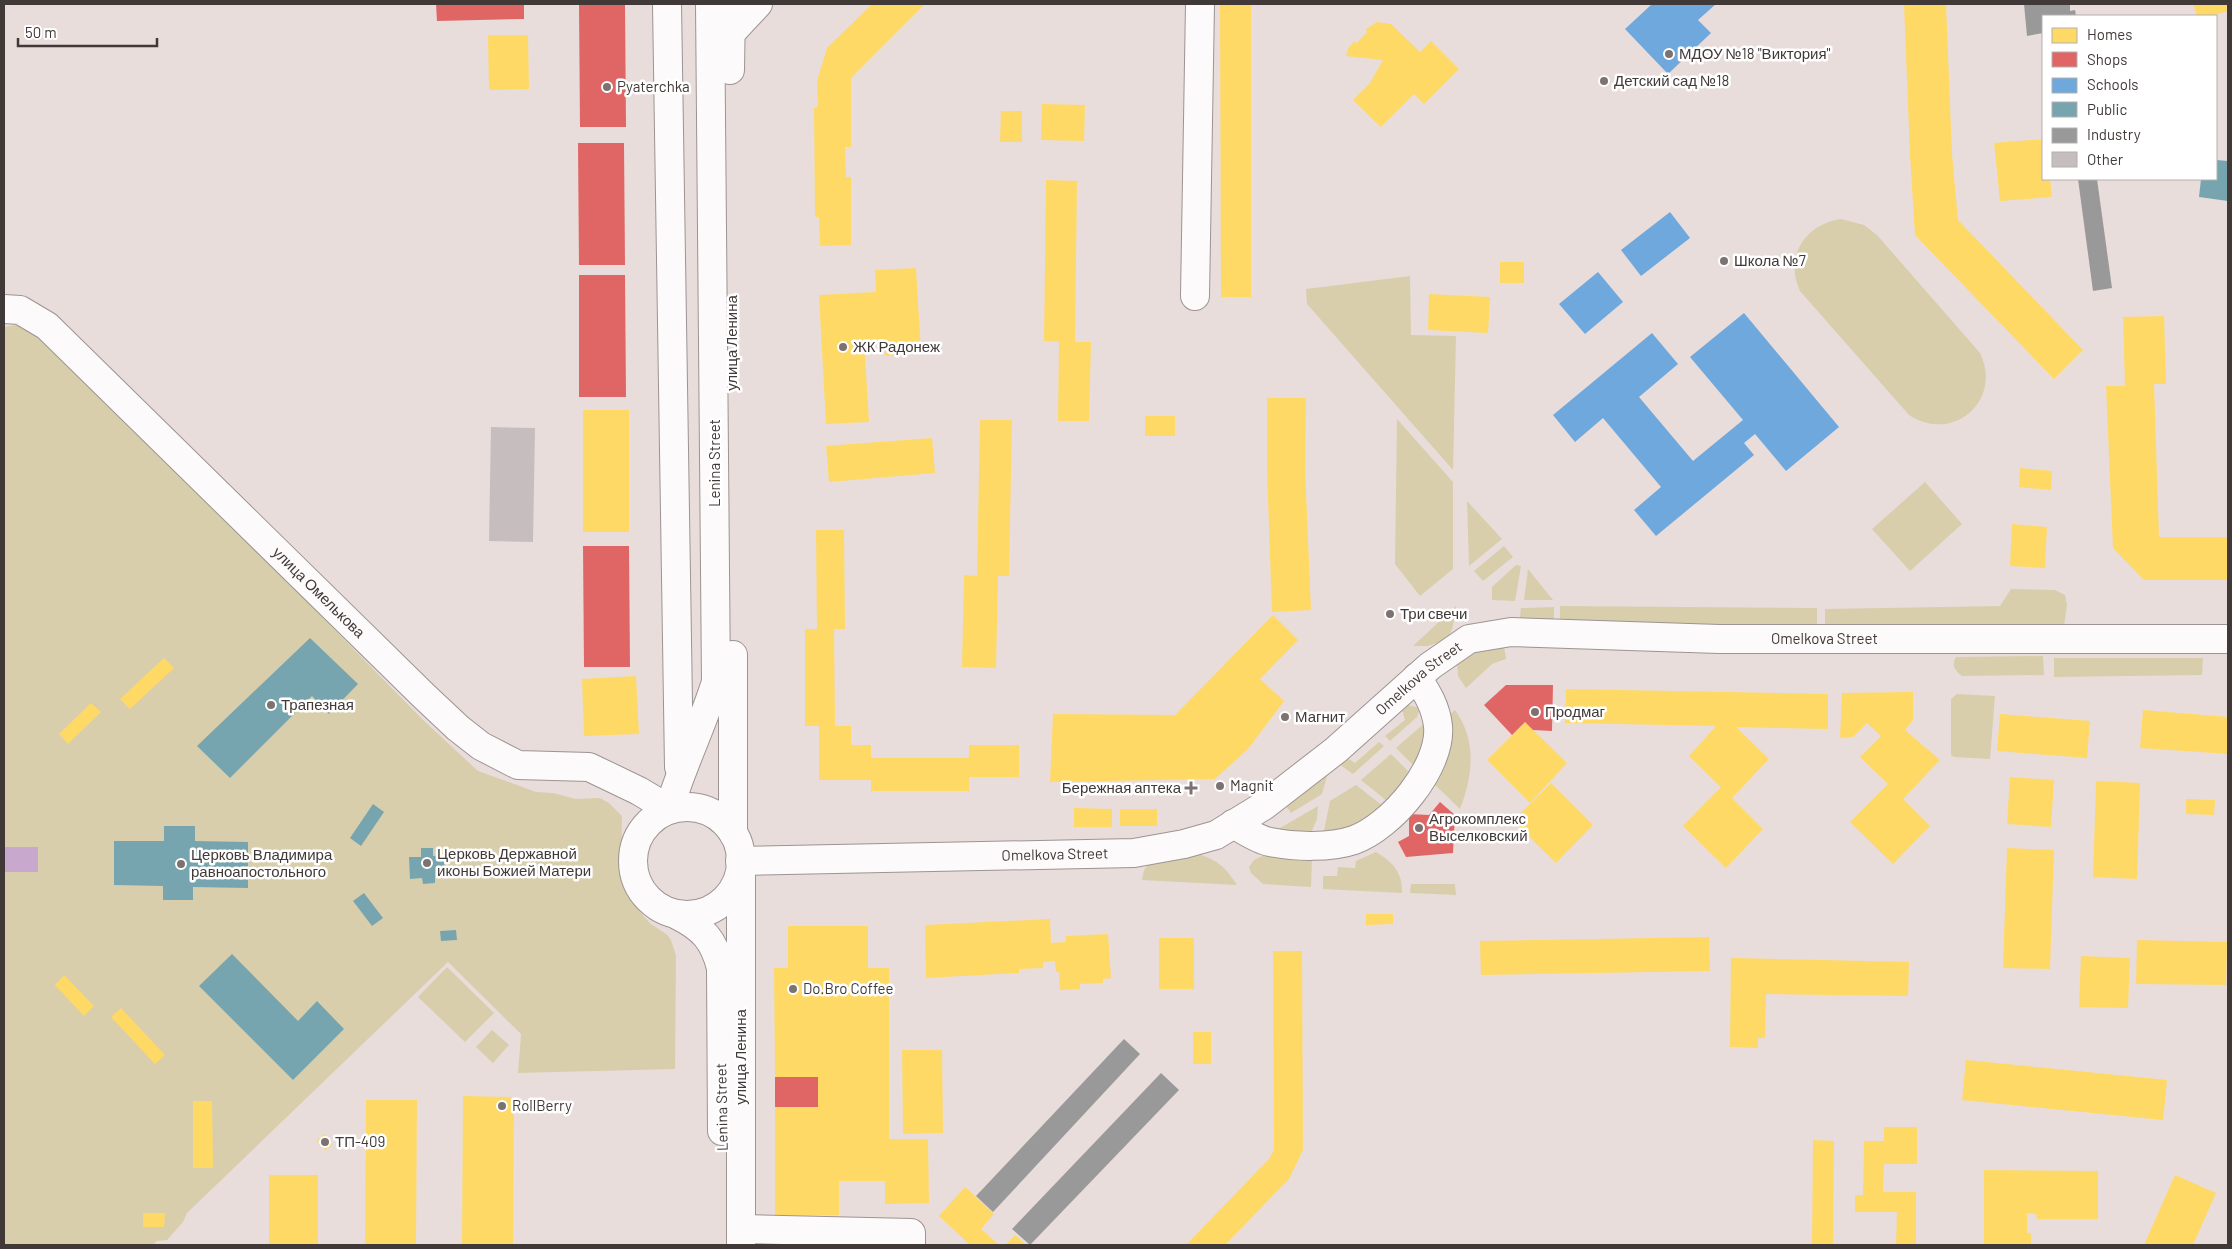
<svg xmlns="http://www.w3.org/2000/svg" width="2232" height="1249" viewBox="0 0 2232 1249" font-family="Barlow,sans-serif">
<rect width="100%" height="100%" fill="#e8dddb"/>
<!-- green -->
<g fill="#d9ceab">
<path d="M 1841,219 L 1864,225 L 1877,235 L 1980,353 C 2003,400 1953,444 1909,415 L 1800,291 C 1784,257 1805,224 1841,219 Z"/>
<polygon points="1410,276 1411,335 1456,336 1453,470 1307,304 1306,289"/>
<path d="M 15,325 L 34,332 L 52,341 L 422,719 L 478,771 L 536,792 L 553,793 L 576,799 L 600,798 L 609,803 L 622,816 C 621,852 621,892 647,920 C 653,927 663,930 669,937 C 672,941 674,950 676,955 L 675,1069 L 518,1073 L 521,1034 L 448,962 L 187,1213 L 183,1222 L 167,1240 L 157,1241 L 153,1245 L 4,1245 L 4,327 Z"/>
<polygon points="1397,419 1453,482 1453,569 1420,596 1395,564"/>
<polygon points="1925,482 1962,524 1910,571 1872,529"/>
<polygon points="1467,501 1502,539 1469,566"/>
<polygon points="1504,546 1513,557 1483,581 1474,571"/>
<polygon points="1516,565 1521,566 1515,601 1492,600 1492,587"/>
<polygon points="1528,569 1553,600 1524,600"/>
<polygon points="2011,589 2055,590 2065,595 2067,605 2064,626 1825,632 1825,609 2000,606"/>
<polygon points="1456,606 1453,626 1448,639 1428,646 1413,646"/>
<polygon points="1560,606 1817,608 1817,631 1560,626"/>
<polygon points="1554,607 1554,626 1519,625 1521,608"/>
<path d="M 1504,646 L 1506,659 L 1492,664 L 1466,688 L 1458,676 L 1457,663 C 1471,651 1486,648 1504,646 Z"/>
<path d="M 2043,656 L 2044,675 L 1962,676 C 1955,670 1951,666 1956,657 Z"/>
<polygon points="2054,658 2203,658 2202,675 2054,677"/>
<polygon points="1957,694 1995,696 1990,759 1954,757 1951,755 1951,699"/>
<polygon points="1400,703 1420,708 1417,717 1390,741 1385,736 1405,720"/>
<path d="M 1455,710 C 1477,741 1473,775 1460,809 L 1433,783 L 1448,716 Z"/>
<polygon points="1428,720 1430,727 1417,769 1396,748"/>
<polygon points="1379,742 1384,746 1353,774 1339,764 1341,754 1355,763"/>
<polygon points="1391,754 1412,775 1387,801 1361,780"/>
<polygon points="1329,769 1322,794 1291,813 1284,803"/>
<polygon points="1356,785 1383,806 1364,823 1323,836 1330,801"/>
<polygon points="1318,806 1317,819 1310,835 1273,832"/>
<path d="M 1376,852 C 1393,862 1403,873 1402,893 L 1323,889 L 1323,876 L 1337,876 L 1338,867 L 1355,868 L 1356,861 Z"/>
<path d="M 1195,853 C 1217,860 1224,865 1237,885 L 1142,880 L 1144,870 L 1152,860 Z"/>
<polygon points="1266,854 1312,855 1311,887 1263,884 1251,873 1249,867 1254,860"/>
<polygon points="1411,884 1455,884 1456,895 1410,893"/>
<polygon points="447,967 494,1013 465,1042 418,997"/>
<polygon points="492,1030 509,1045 493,1063 476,1047"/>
</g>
<!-- water -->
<rect fill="#c8a8cc" x="4" y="847" width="34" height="25"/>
<!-- homes -->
<g fill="#ffd966">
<polygon points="872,4 925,4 851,78 851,147 845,147 846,177 851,177 851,245 820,246 819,217 815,217 814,108 818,107 817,81 827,48"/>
<polygon points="1220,4 1251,4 1251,297 1221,297"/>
<polygon points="1904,4 1946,4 1952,154 1958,220 2083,350 2054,379 1915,235 1910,155"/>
<polygon points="2193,4 2228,4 2228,11 2211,16 2197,16"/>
<polygon points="1377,22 1391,24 1420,52 1431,41 1459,69 1424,104 1414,94 1381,127 1353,100 1370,83 1383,60 1346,56 1348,49 1354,41 1357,43 1367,32 1366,29"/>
<polygon points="488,35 528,35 529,89 489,90"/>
<polygon points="1042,104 1085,105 1084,141 1041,140"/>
<polygon points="1001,111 1022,111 1022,142 1000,142"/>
<polygon points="2043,139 2043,179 2050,179 2052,197 2000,201 1994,143"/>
<polygon points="1046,180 1077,181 1075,342 1091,342 1089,421 1058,421 1059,342 1044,341"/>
<rect x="1500" y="262" width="24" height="21"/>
<polygon points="916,268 921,353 885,356 884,339 864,340 869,422 826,424 819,295 876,292 875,270"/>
<polygon points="1429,294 1490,297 1488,333 1428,330"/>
<polygon points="2164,316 2166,384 2154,384 2159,537 2228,537 2228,580 2144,580 2113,548 2106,386 2125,386 2123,317"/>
<polygon points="1267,398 1306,398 1305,469 1311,610 1272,612 1267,470"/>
<rect x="583" y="410" width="46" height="122"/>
<rect x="1145" y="416" width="30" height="20"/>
<polygon points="980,420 1012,420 1009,576 998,576 996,668 962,667 964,575 977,576"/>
<polygon points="932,438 935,473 829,482 826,446"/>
<polygon points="2020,468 2052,471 2051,490 2019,487"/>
<polygon points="2012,524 2047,527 2045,568 2010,566"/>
<polygon points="816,530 844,530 845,629 834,629 835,726 851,726 851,745 871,745 871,758 969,758 969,745 1019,745 1019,777 969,777 969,791 871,791 871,780 819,780 819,726 805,726 805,629 817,629"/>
<polygon points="1273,615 1298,640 1260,679 1284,701 1248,749 1215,779 1050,782 1053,714 1175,715"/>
<polygon points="164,658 174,668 130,709 120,699"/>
<polygon points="636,676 639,734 584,736 582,679"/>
<polygon points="1566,689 1828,694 1828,729 1736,727 1769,759 1732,798 1763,829 1726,868 1683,826 1721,787 1689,756 1716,726 1565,723"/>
<polygon points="1913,692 1913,720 1905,730 1940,760 1903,799 1930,826 1893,864 1850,822 1888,784 1860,757 1881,736 1867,723 1853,737 1840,738 1842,693"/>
<polygon points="91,703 101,712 68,744 59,734"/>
<polygon points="2143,710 2228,717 2228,754 2140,748"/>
<polygon points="2000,714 2090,721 2087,758 1997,751"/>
<polygon points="1525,722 1567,763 1530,803 1487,760"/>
<polygon points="2010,777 2054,780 2051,827 2007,824"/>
<polygon points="2096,781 2140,783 2137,879 2093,877"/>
<polygon points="1551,783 1593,825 1556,863 1513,821"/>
<polygon points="2186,799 2215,800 2214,815 2186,814"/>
<polygon points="1074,808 1112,809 1112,827 1074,827"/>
<rect x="1120" y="809" width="37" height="17"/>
<polygon points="2007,848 2054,850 2050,969 2003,968"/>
<polygon points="1366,914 1393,914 1393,924 1366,925"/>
<polygon points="1050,919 1051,943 1066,942 1066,936 1108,934 1111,978 1103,979 1103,983 1080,984 1080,989 1060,990 1059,972 1056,972 1055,961 1043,962 1043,968 1019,969 1019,973 926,978 925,925"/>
<polygon points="788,926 868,926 868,968 889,968 889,1139 928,1139 929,1203 885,1204 885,1181 839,1181 839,1215 775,1215 775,1107 818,1107 818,1077 775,1077 774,968 788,968"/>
<polygon points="1709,937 1710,971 1481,975 1480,941"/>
<rect x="1159" y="938" width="35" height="51"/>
<polygon points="2137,940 2227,942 2226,985 2136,984"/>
<polygon points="1273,951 1302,951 1303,1150 1289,1179 1225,1245 1186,1245 1269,1159 1274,1150"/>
<polygon points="2081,956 2130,958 2128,1008 2079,1007"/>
<polygon points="1731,958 1909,962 1908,996 1766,994 1765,1038 1758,1038 1758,1048 1730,1047"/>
<polygon points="64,975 94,1006 84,1016 55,985"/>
<polygon points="121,1008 165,1055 155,1064 111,1017"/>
<rect x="1193" y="1032" width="18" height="32"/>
<polygon points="902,1050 942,1050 943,1133 903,1134"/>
<polygon points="1966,1060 2167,1080 2163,1120 1962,1100"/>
<polygon points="463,1096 514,1097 513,1245 462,1245"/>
<polygon points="366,1100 417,1100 416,1245 365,1245"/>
<polygon points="193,1101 212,1101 213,1168 193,1168"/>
<polygon points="1884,1127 1917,1127 1917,1164 1884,1164 1883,1192 1916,1192 1916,1245 1896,1245 1897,1212 1855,1212 1855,1195 1863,1195 1864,1141 1884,1141"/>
<polygon points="325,1134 332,1145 325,1150 317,1140"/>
<polygon points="1813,1140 1834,1141 1833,1245 1812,1245"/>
<polygon points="1984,1170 2098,1171 2098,1219 2037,1219 2036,1214 2027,1213 2027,1233 2031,1233 2031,1245 1984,1245"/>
<rect x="269" y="1175" width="49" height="70"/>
<polygon points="2175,1175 2216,1193 2193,1245 2144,1245"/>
<polygon points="965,1187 994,1214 981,1229 999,1245 966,1245 968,1243 939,1216"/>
<polygon points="143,1213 165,1213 164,1227 143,1227"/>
<polygon points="1015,1235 1026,1245 1005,1245"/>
</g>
<!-- shops -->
<g fill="#e06666">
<polygon points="436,4 524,4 524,19 437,21"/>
<polygon points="579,5 625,5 626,127 580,127"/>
<polygon points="578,143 624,143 625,265 579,265"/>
<polygon points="579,275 625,275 626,397 579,397"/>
<polygon points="583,546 629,546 630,667 584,667"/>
<polygon points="1506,685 1553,685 1552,731 1533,730 1525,722 1512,735 1484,705"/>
<polygon points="1440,802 1455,815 1453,853 1406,857 1398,842 1409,836 1409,814 1429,815"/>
<rect x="775" y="1077" width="43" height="30"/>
</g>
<!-- schools -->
<g fill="#6fa8dc">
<polygon points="1652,4 1716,4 1698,20 1711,33 1668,74 1625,29"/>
<polygon points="1670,212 1690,238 1641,276 1621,250"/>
<polygon points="1598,272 1623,302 1585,334 1559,304"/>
<polygon points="1744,313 1839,427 1786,471 1755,434 1744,443 1754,455 1656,536 1634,510 1661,487 1603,418 1575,442 1553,415 1652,333 1678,364 1639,397 1693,461 1743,420 1690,357"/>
</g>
<!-- public -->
<g fill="#76a5af">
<polygon points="2216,160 2228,161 2228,201 2199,197 2201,179 2216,179"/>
<polygon points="310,638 358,684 329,714 312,696 230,778 197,746"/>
<polygon points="373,804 384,812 361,846 350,838"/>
<polygon points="164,826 195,826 195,841 248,842 248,888 193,887 193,900 163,900 163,886 114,885 114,841 164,841"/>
<polygon points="421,848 433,848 433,856 444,855 445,877 435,877 435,883 423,884 422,878 410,879 409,857 421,857"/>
<polygon points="364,893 383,918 372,926 353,901"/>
<polygon points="456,930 457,940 441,941 440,931"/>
<polygon points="232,954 298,1021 317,1001 344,1029 293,1080 199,986"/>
</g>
<!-- industry -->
<g fill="#999">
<polygon points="2024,4 2070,4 2070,11 2075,10 2076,16 2043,16 2043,33 2027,36"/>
<polygon points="2078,179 2097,179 2112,288 2093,291"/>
<polygon points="1124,1039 1140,1054 993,1212 976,1196"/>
<polygon points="1161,1073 1179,1090 1030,1245 1012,1229"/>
</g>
<!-- building -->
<polygon fill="#c6bebe" points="491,427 535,428 533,542 489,541"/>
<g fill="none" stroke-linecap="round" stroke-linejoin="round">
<!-- minor casing -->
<g stroke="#9c9493" stroke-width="30">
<g id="minor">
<polyline points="667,4 679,767"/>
<polyline points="729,35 758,4"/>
<polyline points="730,70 731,4"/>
<polyline points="1195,296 1200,4"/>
<path id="s1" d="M 4,309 L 20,310 L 47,326 L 424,696 L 458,728 L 481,746 L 518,765 L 589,767 L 639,791 L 669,809 C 682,766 702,726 716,682 L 710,4"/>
<polyline points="733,655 733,833"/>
<circle cx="687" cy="861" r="54"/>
<path d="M 1233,824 C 1244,830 1258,840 1270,842 C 1294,847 1331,848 1354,840 C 1391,827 1442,767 1438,726 C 1436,707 1427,693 1417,677"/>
<path id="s2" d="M 740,861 L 1134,853 L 1184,844 L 1216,835 L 1265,805 L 1336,750 L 1430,666 L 1469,639 L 1511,632 L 1719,639 L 2228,639"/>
<polyline points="741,868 741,1245"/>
<path d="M 677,915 C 703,928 714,940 721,968 L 722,1131"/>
<polyline points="741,1229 911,1233 911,1245"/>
</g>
</g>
<!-- minor -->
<use href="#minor" stroke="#fcfafa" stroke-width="28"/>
</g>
<!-- markers -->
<g fill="#7b7271" stroke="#fff" stroke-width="2">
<circle cx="1669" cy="54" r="5"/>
<circle cx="1604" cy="81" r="5"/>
<circle cx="607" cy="87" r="5"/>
<circle cx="1724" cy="261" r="5"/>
<circle cx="843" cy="347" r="5"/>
<circle cx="1390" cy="614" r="5"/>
<circle cx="271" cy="705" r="5"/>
<circle cx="1535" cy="712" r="5"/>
<circle cx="1285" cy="717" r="5"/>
<circle cx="1220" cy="786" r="5"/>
<path d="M1188.5 780.5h5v5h5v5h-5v5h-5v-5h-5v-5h5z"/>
<circle cx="1419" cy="828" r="5"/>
<circle cx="427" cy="863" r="5"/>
<circle cx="181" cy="864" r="5"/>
<circle cx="793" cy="989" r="5"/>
<circle cx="502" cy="1106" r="5"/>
<circle cx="325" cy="1142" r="5"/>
</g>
<g text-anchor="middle" stroke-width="5" stroke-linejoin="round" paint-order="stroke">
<!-- poi labels -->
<g font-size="15" fill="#413938" stroke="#fff" text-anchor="start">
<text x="1679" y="59">МДОУ №18 "Виктория"</text>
<text x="1614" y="86">Детский сад №18</text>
<text x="617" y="92">Pyaterchka</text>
<text x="1734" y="266">Школа №7</text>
<text x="853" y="352">ЖК Радонеж</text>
<text x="1400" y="619">Три свечи</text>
<text x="281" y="710">Трапезная</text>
<text x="1545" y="717">Продмаг</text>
<text x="1295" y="722">Магнит</text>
<text x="1230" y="791">Magnit</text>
<text x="1181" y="793" text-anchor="end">Бережная аптека</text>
<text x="1429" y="824">Агрокомплекс<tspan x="1429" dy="17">Выселковский</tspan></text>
<text x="437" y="859">Церковь Державной<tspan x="437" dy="17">иконы Божией Матери</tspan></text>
<text x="191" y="860">Церковь Владимира<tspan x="191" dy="17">равноапостольного</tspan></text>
<text x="803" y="994">Do.Bro Coffee</text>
<text x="512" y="1111">RollBerry</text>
<text x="335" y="1147">ТП-409</text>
</g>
<!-- street labels -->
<g font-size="15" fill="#413938" stroke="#fff">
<text transform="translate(732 343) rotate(-90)" y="5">улица Ленина</text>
<text transform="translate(715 463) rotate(-90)" y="5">Lenina Street</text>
<text dy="5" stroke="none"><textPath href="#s1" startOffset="428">улица Омелькова</textPath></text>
<text dy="5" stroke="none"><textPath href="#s2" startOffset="1155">Omelkova Street</textPath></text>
<text dy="5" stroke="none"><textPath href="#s2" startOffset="735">Omelkova Street</textPath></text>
<text dy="5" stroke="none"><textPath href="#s2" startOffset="315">Omelkova Street</textPath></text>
<text transform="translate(741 1057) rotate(-90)" y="5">улица Ленина</text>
<text transform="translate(722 1107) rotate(-91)" y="5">Lenina Street</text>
</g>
</g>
<!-- border -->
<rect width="2232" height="1249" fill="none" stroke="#413938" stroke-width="10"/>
<!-- legend -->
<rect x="2042" y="15" width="175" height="165" fill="#ffffff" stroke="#b3b0af"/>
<rect x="2052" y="28" width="25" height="15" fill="#ffd966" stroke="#b3b0af"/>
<text x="2087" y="40" font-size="15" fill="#413938">Homes</text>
<rect x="2052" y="52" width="25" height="15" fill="#e06666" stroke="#b3b0af"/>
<text x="2087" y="65" font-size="15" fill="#413938">Shops</text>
<rect x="2052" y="78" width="25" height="15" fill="#6fa8dc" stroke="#b3b0af"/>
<text x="2087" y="90" font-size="15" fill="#413938">Schools</text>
<rect x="2052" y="102" width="25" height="15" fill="#76a5af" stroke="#b3b0af"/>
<text x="2087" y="115" font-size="15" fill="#413938">Public</text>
<rect x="2052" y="128" width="25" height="15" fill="#999999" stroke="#b3b0af"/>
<text x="2087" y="140" font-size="15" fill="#413938">Industry</text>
<rect x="2052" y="152" width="25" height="15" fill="#c6bebe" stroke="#b3b0af"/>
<text x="2087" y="165" font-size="15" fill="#413938">Other</text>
<!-- scale -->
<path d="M18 38v8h139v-8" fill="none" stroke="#413938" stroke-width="2.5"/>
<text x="25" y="38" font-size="15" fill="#413938" stroke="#ffffff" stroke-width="4" paint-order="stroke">50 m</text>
</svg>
